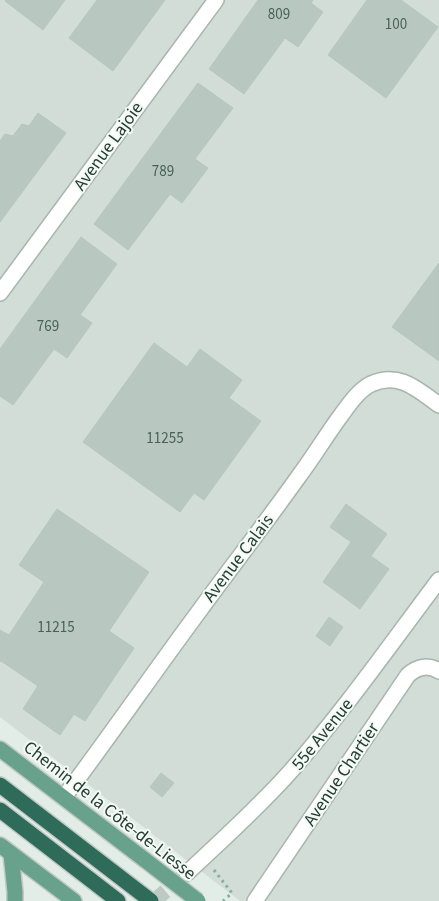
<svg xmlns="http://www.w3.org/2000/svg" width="439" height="901" viewBox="0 0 439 901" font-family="'Source Sans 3',sans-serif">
<rect width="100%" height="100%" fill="#e3ede7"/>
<!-- built -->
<polygon fill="#d1ddd6" points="0,0 439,0 439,901 240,901 0,717"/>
<!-- building -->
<g fill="#b8c8c0" stroke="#b5c7be">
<polygon points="6,0 65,0 43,30 5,1"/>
<polygon points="97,0 165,0 113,71 69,38"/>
<polygon points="258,0 313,0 311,3 323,12 298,47 285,38 244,94 209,69"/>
<polygon points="367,0 401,0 438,27 386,98 328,55"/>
<polygon points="198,83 233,108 195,159 208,168 182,203 170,194 128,250 94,224"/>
<polygon points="38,113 66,133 0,222 0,141 5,134 13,136 22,124 29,126"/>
<polygon points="81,237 117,264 80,315 92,323 67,358 54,349 13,405 0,396 0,349"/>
<polygon points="439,263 439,361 392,327"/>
<polygon points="154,343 187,367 200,349 242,380 229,398 261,421 204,500 194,493 180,512 83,442"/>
<polygon points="346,504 387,534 371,556 389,569 360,609 323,582 351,542 330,527"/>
<polygon points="57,509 149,572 109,631 134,648 85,721 74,714 60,735 23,709 38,686 1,661 0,662 0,630 9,635 44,582 19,565"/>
<polygon points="329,617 343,627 330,646 316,636"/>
<polygon points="161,773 174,783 162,797 150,787"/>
</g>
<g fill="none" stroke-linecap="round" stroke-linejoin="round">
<!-- minor-tunnel -->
<polyline stroke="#bdcac3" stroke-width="15" stroke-dasharray="15 8" stroke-linecap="butt" points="154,901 187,873"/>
<!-- minor casing -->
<g stroke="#a6b5ae" stroke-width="18">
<g id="minor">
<polyline points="0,293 216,0"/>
<path d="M 64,797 C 110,736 154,672 200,610 C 233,565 267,521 299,476 C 314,456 327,434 342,414 C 350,403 359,390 371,384 C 399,371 418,390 439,405"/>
<path d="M 187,873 C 222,840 258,808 290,772 C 344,711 390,645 439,580"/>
<path d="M 255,901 L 408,675 C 417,667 428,664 439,671"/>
</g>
</g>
<!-- major casing -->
<g stroke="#c1c9c6" stroke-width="18">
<g id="major">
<polyline points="0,749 145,860"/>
<polyline points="0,845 74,901"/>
<polyline points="11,854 15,892 15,901"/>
</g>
</g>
<!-- highway casing -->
<g stroke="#c1c9c6" stroke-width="18">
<g id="highway">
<polyline points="0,785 151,901"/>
<polyline points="0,810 118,901"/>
</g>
</g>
<!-- path -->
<polyline stroke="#84b09d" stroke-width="3" stroke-dasharray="2.5 4" stroke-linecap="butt" points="214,870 232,893 223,901"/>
<!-- minor -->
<use href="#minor" stroke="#fff" stroke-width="15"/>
<!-- major -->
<use href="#major" stroke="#68a28d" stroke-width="15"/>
<!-- highway -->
<use href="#highway" stroke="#2e6b58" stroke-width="15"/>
<!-- major-bridge casing -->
<g stroke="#c1c9c6" stroke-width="18" stroke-linecap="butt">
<polyline id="major-bridge" points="145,860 198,901"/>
</g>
<!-- major-bridge -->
<use href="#major-bridge" stroke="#68a28d" stroke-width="15"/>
</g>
<g text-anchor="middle" stroke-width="4" stroke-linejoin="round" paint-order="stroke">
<!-- number labels -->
<g font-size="15" fill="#486057">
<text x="279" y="19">809</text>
<text x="396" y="29">100</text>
<text x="163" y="176">789</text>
<text x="48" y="331">769</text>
<text x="165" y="443">11255</text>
<text x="56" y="632">11215</text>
</g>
<!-- street labels -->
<g font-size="18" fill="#233e34" stroke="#f4f9f6">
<text transform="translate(108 146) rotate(-54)" y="6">Avenue Lajoie</text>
<text transform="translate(238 558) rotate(-53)" y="6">Avenue Calais</text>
<text transform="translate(322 734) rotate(-51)" y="6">55e Avenue</text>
<text transform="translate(341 774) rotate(-56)" y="6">Avenue Chartier</text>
<text transform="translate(110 810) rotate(38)" y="6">Chemin de la Côte-de-Liesse</text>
</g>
</g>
</svg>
